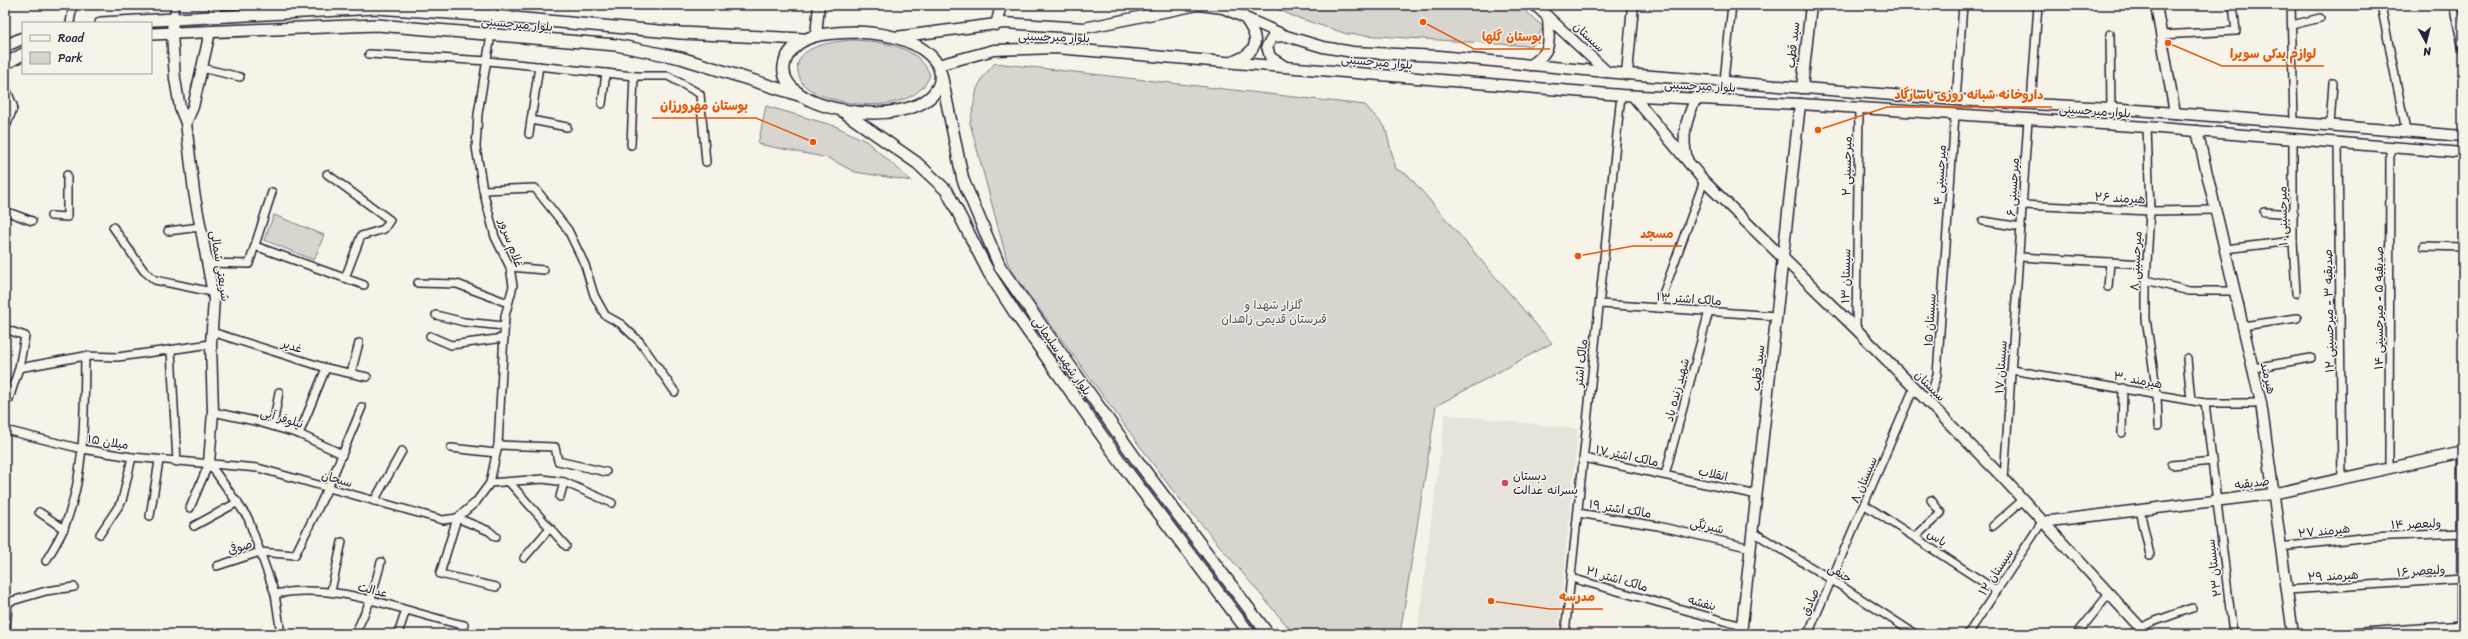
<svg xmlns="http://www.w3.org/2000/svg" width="2468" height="639" viewBox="0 0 2468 639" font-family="Sriracha,'Playpen Sans Arabic',sans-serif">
<rect width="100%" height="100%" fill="#f7f3e8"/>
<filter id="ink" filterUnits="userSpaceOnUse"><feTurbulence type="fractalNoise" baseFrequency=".025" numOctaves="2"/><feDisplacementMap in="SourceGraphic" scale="8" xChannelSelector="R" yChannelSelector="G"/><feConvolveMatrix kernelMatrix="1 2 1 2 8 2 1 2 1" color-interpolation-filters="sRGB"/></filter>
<g filter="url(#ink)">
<!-- built -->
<polygon fill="#e7e3db" points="1445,414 1578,429 1558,634 1417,634"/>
<!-- green -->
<g fill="#d8d5cf" stroke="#7d7c85">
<polygon points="1268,5 1519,5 1543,27 1535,43 1530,46 1347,34 1295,17"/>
<path d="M 854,40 C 883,42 918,45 930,75 C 915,116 839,108 809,89 C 802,85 800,80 798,72 C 792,45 837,41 854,40 Z"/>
<polygon points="995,63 1365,105 1385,127 1396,169 1408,175 1552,343 1436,406 1400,634 1294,634 1170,487 1026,291 1008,264 970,123 977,89 983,77"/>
<polygon points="766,106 835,126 866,141 912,181 855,172 828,158 758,144"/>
<polygon points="274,215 324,235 314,260 264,240"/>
</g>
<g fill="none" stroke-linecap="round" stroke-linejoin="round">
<!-- street casing -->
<g stroke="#22223b" stroke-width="10">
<g id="street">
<polyline points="2291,5 2294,122"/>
<polyline points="2381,5 2406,131"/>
<polyline points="2453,5 2463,49"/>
<polyline points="492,16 494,5"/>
<polyline points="173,19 175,5"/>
<polyline points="70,23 73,5"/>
<polyline points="2292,25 2320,18"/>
<polyline points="2110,34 2111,108"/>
<polyline points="2161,35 2236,31 2233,5"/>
<polyline points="369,54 488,61 634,76 668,76 700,94 706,162"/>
<polyline points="202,68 240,77"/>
<polyline points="1724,80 1732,5"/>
<polyline points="1956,100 1963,5"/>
<polyline points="2031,103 2038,5"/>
<polyline points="602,104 606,73"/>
<polyline points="531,120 567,127"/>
<polyline points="2330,125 2333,83"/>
<polyline points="2147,127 2150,211 2146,280 2146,319 2157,394 2158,426"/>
<polyline points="529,134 539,66"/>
<polyline points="2293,139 2293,241 2296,293"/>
<polyline points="2338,143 2342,480"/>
<polyline points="631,145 634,76"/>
<polyline points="327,174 390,220 384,229 361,236 345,278"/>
<polyline points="483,190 535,188 568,230 585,265 594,295 605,315 621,324 640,342 675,392"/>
<polyline points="2023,205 2150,211 2216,210"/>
<polyline points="5,211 32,221"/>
<polyline points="2264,212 2294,214"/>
<polyline points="51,216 67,217 67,175"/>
<polyline points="1983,221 2021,227"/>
<polyline points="113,227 144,271 155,280 212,292"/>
<polyline points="168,231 200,227"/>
<polyline points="255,246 364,285"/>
<polyline points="2424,246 2463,247"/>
<polyline points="2225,249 2293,241"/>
<polyline points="2019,257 2146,264"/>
<polyline points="207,263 249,264 272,192"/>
<polyline points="510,267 544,270"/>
<polyline points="2146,280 2189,291 2235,291"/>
<polyline points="418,283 457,284 508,303"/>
<polyline points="2108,287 2110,262"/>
<polyline points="1600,304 1777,316"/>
<polyline points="1658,308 1704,181"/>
<polyline points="436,315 464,322 504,326"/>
<polyline points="2243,326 2297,318"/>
<polyline points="5,329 25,336 19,368 9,399 5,398"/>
<polyline points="1856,329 1859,109"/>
<polyline points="212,332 326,368 367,377"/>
<polyline points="430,336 451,345 504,338"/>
<polyline points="171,350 177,462"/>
<polyline points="2187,359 2191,400"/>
<polyline points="19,368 85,356 118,357 211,344"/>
<polyline points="2253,368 2311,358"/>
<polyline points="2012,370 2205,403 2261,403"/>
<polyline points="351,373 359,343"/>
<polyline points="1928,402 1937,375 1955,115"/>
<polyline points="2205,403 2233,634"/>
<polyline points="213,412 255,421 299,434 342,454"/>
<polyline points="273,426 279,392"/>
<polyline points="5,430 82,449 132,457 258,468 443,520 457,518 476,502 490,483 498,445 505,316 513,286 510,267 495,237 483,190 476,147 478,114 491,35"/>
<polyline points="2122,433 2123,388"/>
<polyline points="299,434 326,368"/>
<polyline points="498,445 555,447 558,461 606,472"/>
<polyline points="451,448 496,453"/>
<polyline points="1584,458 1757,495"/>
<polyline points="209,463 248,518 275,594 281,634"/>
<polyline points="2172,465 2212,461"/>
<polyline points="2389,469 2390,147"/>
<polyline points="1665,475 1709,311"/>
<polyline points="2004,479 2028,119"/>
<polyline points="509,482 566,546"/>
<polyline points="490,483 543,479 564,482 612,503"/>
<polyline points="560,497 564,482"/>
<polyline points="374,501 402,451"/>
<polyline points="1865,505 1997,591"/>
<polyline points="190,508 209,463"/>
<polyline points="2140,510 2150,555"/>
<polyline points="39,512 64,529"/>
<polyline points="1578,513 1658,526 1751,548"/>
<polyline points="150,516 159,461"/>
<polyline points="457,518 440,574 496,587"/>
<polyline points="457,518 489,531 496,537"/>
<polyline points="194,526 238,502"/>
<polyline points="1993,526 2023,500"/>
<polyline points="1753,532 1832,580 1915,634"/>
<polyline points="100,534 122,501 132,457"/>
<polyline points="1915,537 1941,513 1931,500"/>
<polyline points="2280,547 2370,537 2462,533"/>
<polyline points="524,558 550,528"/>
<path d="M 46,561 C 52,550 59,540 64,528 C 86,474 84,413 85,356"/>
<polyline points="217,566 260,552 295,555 328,488 362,407"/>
<polyline points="1571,578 1742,626"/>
<polyline points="2287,590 2463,579"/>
<polyline points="331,591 342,542"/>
<path d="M 275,594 C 340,581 401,612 464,625"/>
<polyline points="5,603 46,591 74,587"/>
<polyline points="2141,628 2150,623 2192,608"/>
<polyline points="357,630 371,599 381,562"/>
<polyline points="6,634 8,603"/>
<polyline points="398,634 406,610"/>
<polyline points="1565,634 1621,95"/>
<polyline points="1808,634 1914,388"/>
<polyline points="1968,634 2042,522"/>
<polyline points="2077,634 2109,594"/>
<polyline points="2334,634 2463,625"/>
</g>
</g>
<!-- secondary casing -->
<g stroke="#22223b" stroke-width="13">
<g id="secondary">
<polyline points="1199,5 1223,8 1286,36 1323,47 1353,52 1439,56 1627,74 1956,100 2111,108 2463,136"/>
<polyline points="1535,5 1607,72"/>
<polyline points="2156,5 2175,113"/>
<polyline points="213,17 216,5"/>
<polyline points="173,19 172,33 175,79 180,108 186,123 194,192 214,299 211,344 213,412 209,463"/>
<polyline points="996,25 1001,5"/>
<polyline points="816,36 819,5"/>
<polyline points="896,37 1004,23 1084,28 1198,5"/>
<path d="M 1232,62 C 1260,51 1261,39 1243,16"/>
<polyline points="938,65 994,50 1056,48 1621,95 1800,104 2147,127 2463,153"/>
<path d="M 1531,65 C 1553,50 1549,42 1548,17"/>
<polyline points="1284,66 1270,57 1267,46 1273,37 1286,36"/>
<polyline points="1627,74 1633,5"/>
<polyline points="1802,88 1811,5"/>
<polyline points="5,90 12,107 5,125"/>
<polyline points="1633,96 1704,181 1856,329 2004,479 2146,634"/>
<polyline points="186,123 193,107 210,32"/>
<polyline points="2197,131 2261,403 2293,634"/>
<path d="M 1687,159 C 1681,136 1686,120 1696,98"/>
<polyline points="2042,522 2272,494 2463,452"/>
<polyline points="1741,634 1800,104"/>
<polyline points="2462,634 2463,449"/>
</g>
</g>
<!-- primary casing -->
<g stroke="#22223b" stroke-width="14">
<g id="primary">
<polyline points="101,23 376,8 492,16 681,33 803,39"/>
<path d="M 856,32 C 883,33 918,38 936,62 C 941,69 942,79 938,87 C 914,136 756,110 788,55 C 802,32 831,33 856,32 Z"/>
<polyline points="151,34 377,25 616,45 681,58 802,96"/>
<polyline points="5,46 23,38"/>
<polyline points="5,64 23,54"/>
<polyline points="941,74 963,180 1000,267 1136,459 1268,634"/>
<polyline points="841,110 917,163 947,191 989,273 1015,313 1124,467 1250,634"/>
</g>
</g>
<!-- street -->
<use href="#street" stroke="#f7f3e8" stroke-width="7"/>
<!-- secondary -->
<use href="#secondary" stroke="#f7f3e8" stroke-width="10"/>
<!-- primary -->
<use href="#primary" stroke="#f7f3e8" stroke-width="11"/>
</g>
</g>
<!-- markers -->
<circle fill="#d1495b" stroke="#f7f3e8" stroke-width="1.5" cx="1505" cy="483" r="4"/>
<g text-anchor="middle" stroke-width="3" stroke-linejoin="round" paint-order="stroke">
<!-- street labels -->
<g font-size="12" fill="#22223b" stroke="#f7f3e8">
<text transform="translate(517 24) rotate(5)" y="4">بلوار میرحسینی</text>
<text transform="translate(1054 37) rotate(2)" y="4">بلوار میرحسینی</text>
<text transform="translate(1589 37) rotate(43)" y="4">سیستان</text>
<text transform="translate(1793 45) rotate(-84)" y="4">سید قطب</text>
<text transform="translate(1377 62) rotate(5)" y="4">بلوار میرحسینی</text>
<text transform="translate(1700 86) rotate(3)" y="4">بلوار میرحسینی</text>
<text transform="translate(2095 111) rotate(4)" y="4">بلوار میرحسینی</text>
<text transform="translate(1847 166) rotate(-89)" y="4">میرحسینی ۲</text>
<text transform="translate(1940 175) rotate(-86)" y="4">میرحسینی ۴</text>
<text transform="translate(2013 187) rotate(-86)" y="4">میرحسینی ۶</text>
<text transform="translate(2120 198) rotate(3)" y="4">هیرمند ۲۶</text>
<text transform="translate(2283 216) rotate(-91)" y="4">میرحسینی ۱۰</text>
<text transform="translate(511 243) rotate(70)" y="4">غلام سرور</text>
<text transform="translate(2136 261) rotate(-87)" y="4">میرحسینی ۸</text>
<text transform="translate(220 266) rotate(81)" y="4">شریعتی شمالی</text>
<text transform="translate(1846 276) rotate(-89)" y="4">سیستان ۱۳</text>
<text transform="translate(1689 299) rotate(4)" y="4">مالک اشتر ۱۳</text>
<text transform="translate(2379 308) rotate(-90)" y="4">صدیقیه ۵ - میرحسینی ۱۴</text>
<text transform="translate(2329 311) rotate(-91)" y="4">صدیقیه ۳ - میرحسینی ۱۲</text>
<text transform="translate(1930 320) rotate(-86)" y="4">سیستان ۱۵</text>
<text transform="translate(292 346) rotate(18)" y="4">غدیر</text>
<text transform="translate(1062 356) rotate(55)" y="4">بلوار شهید سلیمانی</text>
<text transform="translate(1581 363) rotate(-84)" y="4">مالک اشتر</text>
<text transform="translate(2001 367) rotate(-86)" y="4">سیستان ۱۷</text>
<text transform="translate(1758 368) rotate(-84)" y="4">سید قطب</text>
<text transform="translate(2268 378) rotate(77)" y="4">هیرمند</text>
<text transform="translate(2138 380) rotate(10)" y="4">هیرمند ۳۰</text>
<text transform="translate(1930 386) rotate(45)" y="4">سیستان</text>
<text transform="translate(1677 390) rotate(-75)" y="4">شهید زنده یاد</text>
<text transform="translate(282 418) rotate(17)" y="4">نیلوفر آبی</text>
<text transform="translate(108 442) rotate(9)" y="4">میلان ۱۵</text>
<text transform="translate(1627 456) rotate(12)" y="4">مالک اشتر ۱۷</text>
<text transform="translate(1713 474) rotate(12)" y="4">انقلاب</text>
<text transform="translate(337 479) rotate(16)" y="4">سبحان</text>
<text transform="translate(1864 480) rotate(-67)" y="4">سیستان ۸</text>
<text transform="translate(2252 483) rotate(-7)" y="4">صدیقیه</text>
<text transform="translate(1620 509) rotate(9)" y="4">مالک اشتر ۱۹</text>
<text transform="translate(2416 524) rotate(-2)" y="4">ولیعصر ۱۴</text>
<text transform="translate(1707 526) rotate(13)" y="4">شیرنگی</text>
<text transform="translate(2324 531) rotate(-6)" y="4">هیرمند ۲۷</text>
<text transform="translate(1937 538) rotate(33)" y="4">یاس</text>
<text transform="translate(240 547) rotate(-17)" y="4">صوفی</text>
<text transform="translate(2214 568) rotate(-97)" y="4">سیستان ۲۳</text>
<text transform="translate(2421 571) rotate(-4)" y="4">ولیعصر ۱۶</text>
<text transform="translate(1996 572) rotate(-57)" y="4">سیستان ۱۲</text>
<text transform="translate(1840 573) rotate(32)" y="4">حنفی</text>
<text transform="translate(2333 576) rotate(-3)" y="4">هیرمند ۲۹</text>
<text transform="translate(1617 579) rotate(16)" y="4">مالک اشتر ۲۱</text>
<text transform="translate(373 590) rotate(14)" y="4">عدالت</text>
<text transform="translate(1810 602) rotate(-66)" y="4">صادق</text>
<text transform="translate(1702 603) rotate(16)" y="4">بنفشه</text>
</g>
<!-- park labels -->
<g font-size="12" fill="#504f60" stroke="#f7f3e8">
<text x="1274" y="309">گلزار شهدا و<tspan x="1274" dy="14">قبرستان قدیمی زاهدان</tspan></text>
</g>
<!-- poi labels -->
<g font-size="12" fill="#22223b" stroke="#f7f3e8" text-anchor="start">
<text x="1513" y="480">دبستان<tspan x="1513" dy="14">پسرانه عدالت</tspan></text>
</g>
</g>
<!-- callouts -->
<path fill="none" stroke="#e8590c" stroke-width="1.5" d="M1423 22L1474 49H1550M2168 43L2222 66H2324M1818 130L1887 107H2052M813 142L756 118H652M1578 256L1633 246H1682M1491 601L1550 609H1603"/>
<g fill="#e8590c" stroke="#f7f3e8" stroke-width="1.5">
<circle cx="1423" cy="22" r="4"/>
<circle cx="2168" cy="43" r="4"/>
<circle cx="1818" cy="130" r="4"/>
<circle cx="813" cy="142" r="4"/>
<circle cx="1578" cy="256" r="4"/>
<circle cx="1491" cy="601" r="4"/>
</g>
<g font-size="13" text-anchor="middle" font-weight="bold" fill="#e8590c" stroke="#f7f3e8" stroke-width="3" stroke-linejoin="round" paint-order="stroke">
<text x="1512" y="41">بوستان گلها</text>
<text x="2273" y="58">لوازم یدکی سویرا</text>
<text x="1969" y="99">داروخانه شبانه روزی پاسارگاد</text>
<text x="704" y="110">بوستان مهرورزان</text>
<text x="1657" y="238">مسجد</text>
<text x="1577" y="601">مدرسه</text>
</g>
<!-- margin -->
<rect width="2468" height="639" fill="none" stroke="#f7f3e8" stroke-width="20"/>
<rect x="10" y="10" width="2448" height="619" fill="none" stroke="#22223b" stroke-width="1.5" filter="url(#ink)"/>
<!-- legend -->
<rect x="22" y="22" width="130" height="52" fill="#f7f3e8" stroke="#a29fa3"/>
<rect x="30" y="35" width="20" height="6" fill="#f7f3e8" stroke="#a29fa3"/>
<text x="58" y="42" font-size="12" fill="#22223b">Road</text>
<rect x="30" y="52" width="20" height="12" fill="#d8d5cf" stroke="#a29fa3"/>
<text x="58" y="62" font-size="12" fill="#22223b">Park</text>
<!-- north arrow -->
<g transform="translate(2426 42) rotate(173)" stroke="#f7f3e8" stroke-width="3" paint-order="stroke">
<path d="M0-3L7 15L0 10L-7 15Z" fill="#22223b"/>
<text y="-6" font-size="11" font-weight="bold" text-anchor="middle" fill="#22223b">N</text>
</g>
</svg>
